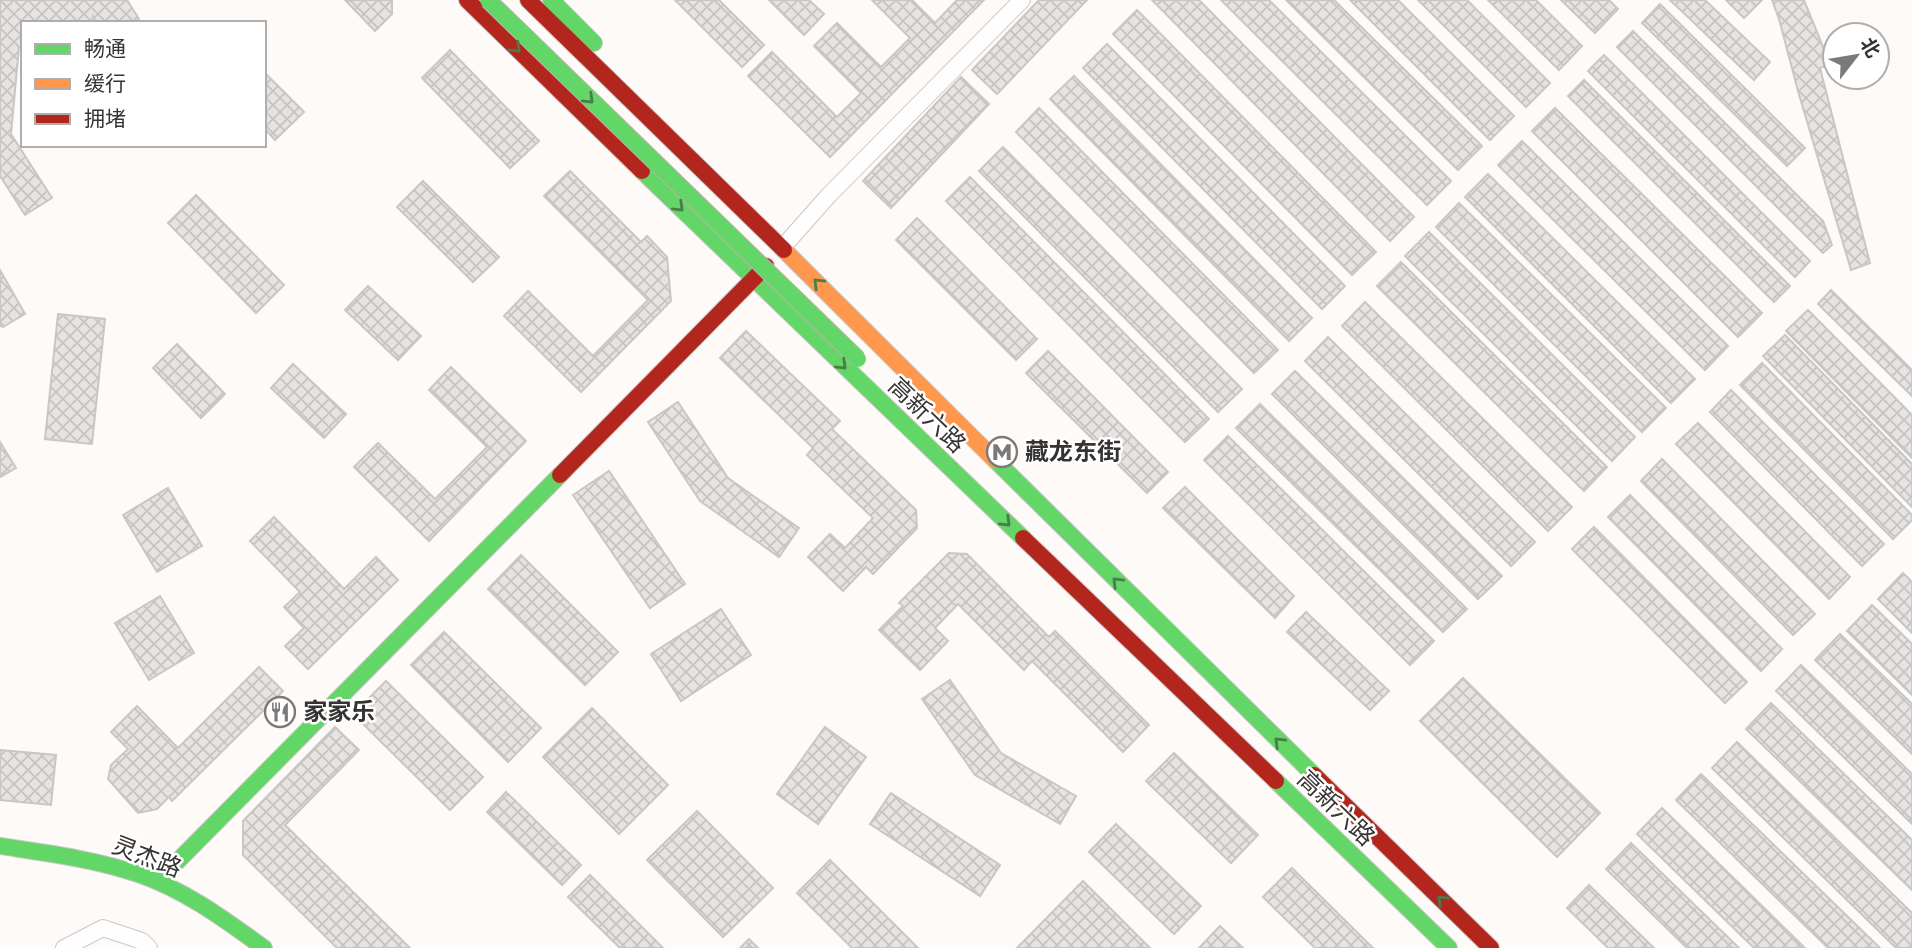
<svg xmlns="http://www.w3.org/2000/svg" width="1912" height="948" viewBox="0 0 1912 948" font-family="Barlow,'Noto Sans SC',sans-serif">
<defs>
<pattern id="building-cross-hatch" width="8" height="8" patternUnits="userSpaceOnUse" patternTransform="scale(1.75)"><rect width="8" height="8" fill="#e6e3e1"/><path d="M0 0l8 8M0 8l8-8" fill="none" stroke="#c6c3c2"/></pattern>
</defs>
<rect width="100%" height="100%" fill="#fdfaf7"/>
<!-- building -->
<g fill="url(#building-cross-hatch)" stroke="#c9c7c5" stroke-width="2">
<polygon points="0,0 127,0 139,19 132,23 97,23 93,16 92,23 23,23 23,47 19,47 11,134 52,198 25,215 0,176"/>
<polygon points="345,0 392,0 392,14 375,31"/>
<polygon points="675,0 719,0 764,45 742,67"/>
<polygon points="769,0 809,0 824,14 804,35"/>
<polygon points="872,0 912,0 935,23 957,0 984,0 830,157 748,76 772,52 837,117 861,93 814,46 837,23 881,67 910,38"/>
<polygon points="1039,0 1087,0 997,94 972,70"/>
<polygon points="1152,0 1199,0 1414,217 1390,241"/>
<polygon points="1221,0 1269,0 1451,181 1427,205"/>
<polygon points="1286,0 1334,0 1482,146 1458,170"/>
<polygon points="1350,0 1398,0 1514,116 1490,140"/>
<polygon points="1418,0 1467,0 1550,83 1526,107"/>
<polygon points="1488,0 1536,0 1582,46 1559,70"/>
<polygon points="1561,0 1609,0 1618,9 1595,33"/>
<polygon points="1670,0 1705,0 1770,62 1754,80"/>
<polygon points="1726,0 1762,0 1744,18"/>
<polygon points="1772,0 1804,0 1830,64 1820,68 1870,263 1851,270 1798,91 1779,19"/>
<polygon points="1660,4 1805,148 1787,166 1642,23"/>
<polygon points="1137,10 1376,252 1352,275 1113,34"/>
<polygon points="1633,31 1823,221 1832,245 1823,253 1617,47"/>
<polygon points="1107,44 1345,286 1322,309 1083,68"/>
<polygon points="450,50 539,141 510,168 422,78"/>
<polygon points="1604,55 1810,261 1795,277 1588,71"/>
<polygon points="264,72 304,112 275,140 264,128"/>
<polygon points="1074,76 1312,318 1289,341 1050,99"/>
<polygon points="961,77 989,104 891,208 863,181"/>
<polygon points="1584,80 1790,286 1774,302 1568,96"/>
<polygon points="1039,108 1278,350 1254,373 1016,132"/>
<polygon points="1555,108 1762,313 1738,337 1532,131"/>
<polygon points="1522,141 1728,346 1705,370 1498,165"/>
<polygon points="1003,147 1242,389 1218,412 979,171"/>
<polygon points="570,171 641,242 647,236 667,257 671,301 581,392 504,316 528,291 593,356 648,300 544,196"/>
<polygon points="1488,174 1695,379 1671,403 1465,197"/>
<polygon points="970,177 1209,419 1185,442 946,201"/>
<polygon points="423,181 499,257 473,282 397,207"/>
<polygon points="196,195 284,285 256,313 168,223"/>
<polygon points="1459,203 1666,408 1642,432 1436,227"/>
<polygon points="917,218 1037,339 1016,360 896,240"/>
<polygon points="1429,232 1635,437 1612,461 1405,256"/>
<polygon points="1401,262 1607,467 1584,491 1377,286"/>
<polygon points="0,270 25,314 3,327 0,326"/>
<polygon points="368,286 421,336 398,360 345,310"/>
<polygon points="1831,290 1912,370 1912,396 1818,304"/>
<polygon points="1365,302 1572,507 1548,531 1342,326"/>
<polygon points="1808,310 1912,415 1912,458 1786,331"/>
<polygon points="58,314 105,319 92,444 45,439"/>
<polygon points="746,331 840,421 832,429 916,510 917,528 873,574 866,567 843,591 808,557 830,534 845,548 873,518 807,455 813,448 720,358"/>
<polygon points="1785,335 1912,464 1912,507 1763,356"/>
<polygon points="1328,337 1535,542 1511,566 1305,361"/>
<polygon points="177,344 225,394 201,418 153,368"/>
<polygon points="1048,351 1168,472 1147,493 1026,373"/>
<polygon points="1762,363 1912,515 1912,520 1893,539 1740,385"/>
<polygon points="293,364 346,414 324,438 271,388"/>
<polygon points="451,367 526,441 429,541 354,467 378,443 435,499 487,447 429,390"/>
<polygon points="1295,371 1502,576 1478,599 1272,394"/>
<polygon points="1731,390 1884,544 1862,566 1710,412"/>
<polygon points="678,402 728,478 799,528 779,557 700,501 648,422"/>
<polygon points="1260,404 1467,609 1443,632 1236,428"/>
<polygon points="1698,423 1850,577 1829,599 1676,444"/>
<polygon points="1228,436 1434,641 1410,665 1204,460"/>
<polygon points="0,442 16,468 0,477"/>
<polygon points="1662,459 1815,614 1793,635 1641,481"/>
<polygon points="609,471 685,584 650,608 573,495"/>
<polygon points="1185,487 1294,596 1275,618 1163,508"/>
<polygon points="168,488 202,546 157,572 123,515"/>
<polygon points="1630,495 1782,649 1761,671 1608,517"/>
<polygon points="274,517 344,589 376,557 398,580 308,669 285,646 304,628 284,607 300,592 250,541"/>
<polygon points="1594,527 1747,682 1725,703 1572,549"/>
<polygon points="949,553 967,554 1049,637 1055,631 1149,725 1123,752 1032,661 1024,670 958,604 935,628 948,641 920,670 879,630 903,606 899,603"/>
<polygon points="521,555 618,652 585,685 488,589"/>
<polygon points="1903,573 1912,582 1912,633 1878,599"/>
<polygon points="160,596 194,653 149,680 115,623"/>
<polygon points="1872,605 1912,644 1912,695 1847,631"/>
<polygon points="721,609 751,655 681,701 651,654"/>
<polygon points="1306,612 1389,691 1370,710 1287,632"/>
<polygon points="444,632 541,728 508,762 411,665"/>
<polygon points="1840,634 1912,704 1912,754 1815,660"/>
<polygon points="1801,665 1912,774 1912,824 1776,691"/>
<polygon points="259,667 283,691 172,801 169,797 157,809 138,813 108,779 111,765 128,749 111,732 137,706 178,748"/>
<polygon points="1463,678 1600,813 1557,857 1420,721"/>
<polygon points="950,680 1001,753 1076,796 1060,824 975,775 922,699"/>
<polygon points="386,681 483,777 450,810 353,714"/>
<polygon points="1771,703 1912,840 1912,890 1746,729"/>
<polygon points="592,708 668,785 619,834 543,757"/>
<polygon points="335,727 359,750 285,825 410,948 337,948 243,855 243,821"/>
<polygon points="825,727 866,757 818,824 777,794"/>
<polygon points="1737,742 1912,913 1912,948 1896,948 1712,768"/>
<polygon points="0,750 56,755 51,805 0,800"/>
<polygon points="1174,753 1258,835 1231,863 1146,781"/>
<polygon points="1701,774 1880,948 1828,948 1676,800"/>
<polygon points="506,792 581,865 562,885 487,812"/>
<polygon points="891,793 1000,865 980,896 870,824"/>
<polygon points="1662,808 1805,948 1754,948 1637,834"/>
<polygon points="697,811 773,888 723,937 647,860"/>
<polygon points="1116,824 1201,906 1174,934 1089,852"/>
<polygon points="1631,843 1739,948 1687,948 1606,869"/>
<polygon points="830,860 918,948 852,948 797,893"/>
<polygon points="1292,868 1373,948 1315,948 1263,897"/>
<polygon points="590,875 663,948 620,948 568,897"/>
<polygon points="1083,881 1150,948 1017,948"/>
<polygon points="1589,885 1654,948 1608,948 1567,908"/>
<polygon points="1220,926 1243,948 1199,948"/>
<polygon points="749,939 758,948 740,948"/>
</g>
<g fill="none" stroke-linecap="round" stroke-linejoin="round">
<!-- street casing -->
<g stroke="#cac7c6" stroke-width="18">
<g id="street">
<polyline points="782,248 829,195 1022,0"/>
<polyline points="64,948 103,928 142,941 149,948"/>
</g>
</g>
<!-- fast casing -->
<g stroke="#cac7c6" stroke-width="18">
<g id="fast">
<polyline points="551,0 594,43"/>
<polyline points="642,171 1023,538"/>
<polyline points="995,460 1314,775"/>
<polyline points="1276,781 1449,948"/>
<path d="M 0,846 C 46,853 94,859 138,874 C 185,890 224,919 264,948"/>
<polyline points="158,881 560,475"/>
</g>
</g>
<!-- slow casing -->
<g stroke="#cac7c6" stroke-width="18">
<polyline id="slow" points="784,250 995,460"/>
</g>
<!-- jam casing -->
<g stroke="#cac7c6" stroke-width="18">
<g id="jam">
<polyline points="467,0 642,171"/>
<polyline points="528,0 784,250"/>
<polyline points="560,475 766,266"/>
<polyline points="1023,538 1276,781"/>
<polyline points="1314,775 1491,948"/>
</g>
</g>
<!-- street -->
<use href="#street" stroke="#fffefe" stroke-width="16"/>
<!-- fast -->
<use href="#fast" stroke="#63d668" stroke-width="16"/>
<!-- slow -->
<use href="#slow" stroke="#ff974d" stroke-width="16"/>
<!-- jam -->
<use href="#jam" stroke="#b3261e" stroke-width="16"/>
<!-- fast-bridge casing -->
<g stroke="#beb1a8" stroke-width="18" stroke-linecap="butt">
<polyline id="fast-bridge" points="488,0 858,359"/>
</g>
<!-- fast-bridge -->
<use href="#fast-bridge" stroke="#63d668" stroke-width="16"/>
</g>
<!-- one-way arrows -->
<defs><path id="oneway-chevron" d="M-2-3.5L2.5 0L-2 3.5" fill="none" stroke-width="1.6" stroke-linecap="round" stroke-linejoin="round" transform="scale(1.75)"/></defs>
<g stroke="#4a7d4a">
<use href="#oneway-chevron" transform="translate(516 48) rotate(44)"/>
<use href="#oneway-chevron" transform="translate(589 99) rotate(44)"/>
<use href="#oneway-chevron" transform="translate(679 207) rotate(44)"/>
<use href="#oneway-chevron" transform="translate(818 283) rotate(-135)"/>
<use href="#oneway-chevron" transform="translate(842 365) rotate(44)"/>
<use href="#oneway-chevron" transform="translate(1006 522) rotate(44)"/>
<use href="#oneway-chevron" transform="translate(1117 582) rotate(-135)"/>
<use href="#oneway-chevron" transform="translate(1279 742) rotate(-136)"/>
<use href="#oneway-chevron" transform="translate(1442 900) rotate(-136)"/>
</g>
<!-- icons -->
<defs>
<g id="metro-ring" transform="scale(1.575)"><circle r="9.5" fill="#fff" stroke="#7c7977" stroke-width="1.5"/><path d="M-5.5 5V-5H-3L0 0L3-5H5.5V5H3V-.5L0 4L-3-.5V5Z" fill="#7c7977"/></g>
<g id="restaurant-ring" transform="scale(1.575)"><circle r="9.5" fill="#fff" stroke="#7c7977" stroke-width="1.5"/><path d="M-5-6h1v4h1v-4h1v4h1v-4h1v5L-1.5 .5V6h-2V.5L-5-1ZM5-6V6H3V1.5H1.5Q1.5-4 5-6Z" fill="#7c7977"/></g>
</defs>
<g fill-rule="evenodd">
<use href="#metro-ring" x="1002" y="452"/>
<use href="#restaurant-ring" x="280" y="712"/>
</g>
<g text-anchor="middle" stroke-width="5" stroke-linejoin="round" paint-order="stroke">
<!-- street labels -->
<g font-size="24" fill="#363432" stroke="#fff">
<text transform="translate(927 415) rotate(44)" y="8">高新六路</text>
<text transform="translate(1336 808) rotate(44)" y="8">高新六路</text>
<text transform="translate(147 857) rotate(21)" y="8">灵杰路</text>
</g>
<!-- poi labels -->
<g font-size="24" font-weight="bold" fill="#363432" stroke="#fff" text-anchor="start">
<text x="1025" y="460">藏龙东街</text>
<text x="303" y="720">家家乐</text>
</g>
</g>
<!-- legend -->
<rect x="21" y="21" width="245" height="126" fill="#ffffff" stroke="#afaead" stroke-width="2"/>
<rect x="35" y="44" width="35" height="10" fill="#63d668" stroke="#afaead" stroke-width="2"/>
<text x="84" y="56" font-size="21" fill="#363432">畅通</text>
<rect x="35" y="79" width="35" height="10" fill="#ff974d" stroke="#afaead" stroke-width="2"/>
<text x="84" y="91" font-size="21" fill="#363432">缓行</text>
<rect x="35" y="114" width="35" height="10" fill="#b3261e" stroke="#afaead" stroke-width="2"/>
<text x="84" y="126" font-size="21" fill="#363432">拥堵</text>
<!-- north arrow -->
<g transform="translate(1856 56) rotate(59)"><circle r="33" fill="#ffffff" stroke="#afaead" stroke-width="2"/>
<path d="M0-5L12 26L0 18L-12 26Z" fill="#7c7977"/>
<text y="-10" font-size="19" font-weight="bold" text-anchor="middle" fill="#363432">北</text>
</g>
</svg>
